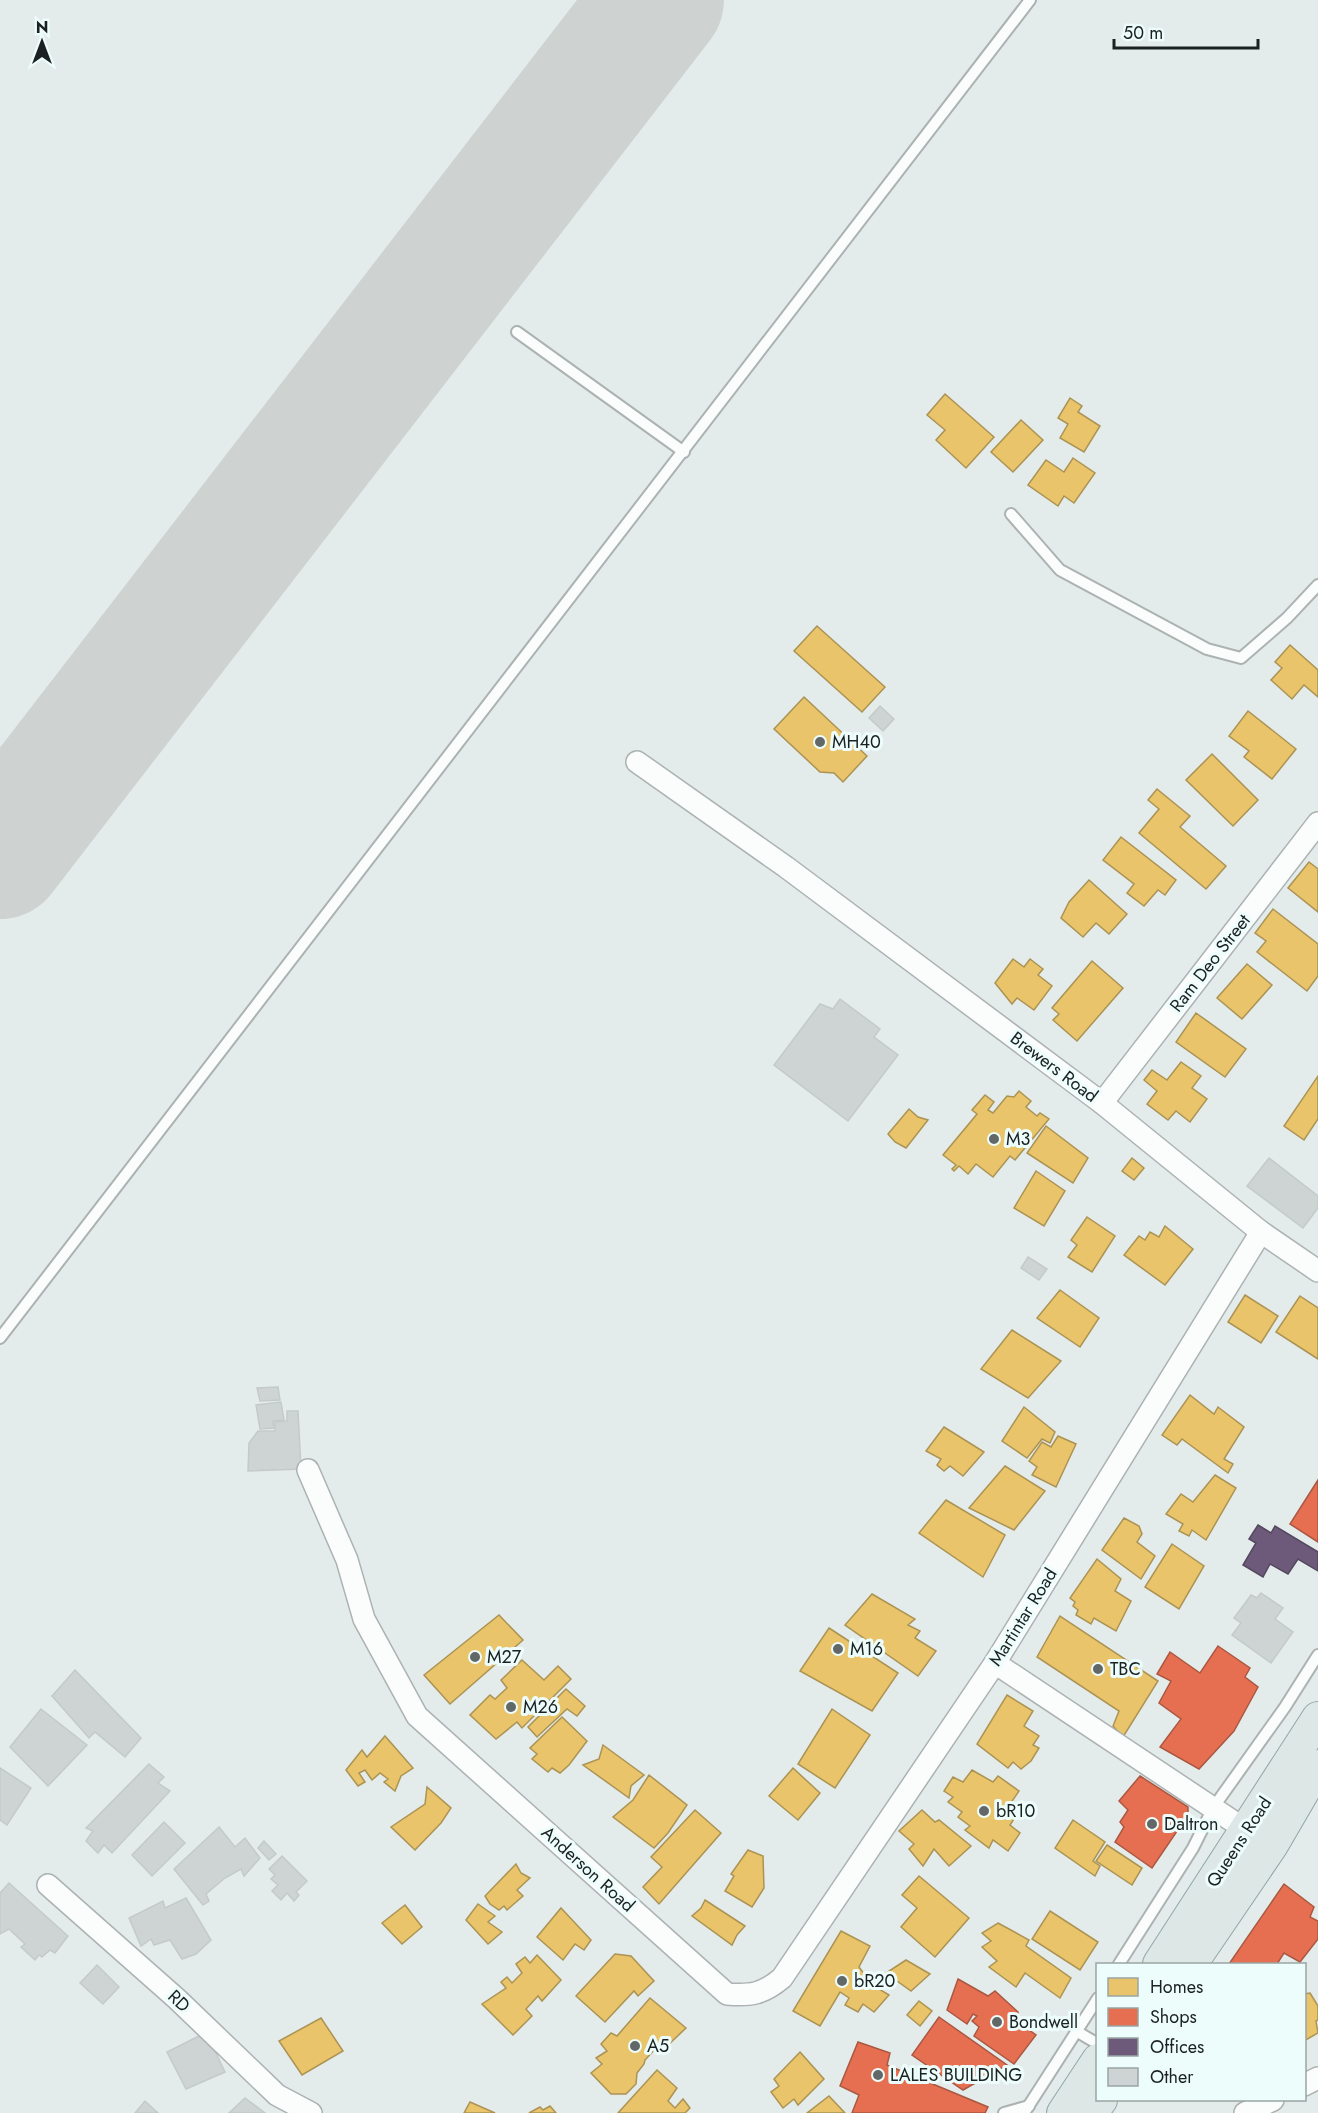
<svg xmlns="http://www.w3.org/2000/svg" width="1318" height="2113" viewBox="0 0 1318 2113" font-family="Jost,sans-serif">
<rect width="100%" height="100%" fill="#e4eceb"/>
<!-- homes -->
<g fill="#e9c46a" stroke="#ab9354" stroke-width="1.5">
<polygon points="945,394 994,437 966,468 936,440 945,430 927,415"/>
<polygon points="1070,398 1082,406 1078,412 1100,426 1084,452 1060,438 1068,424 1058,418"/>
<polygon points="1021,420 1043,440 1013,472 991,452"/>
<polygon points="1073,458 1095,473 1074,503 1064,496 1058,506 1028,485 1046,460 1064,472"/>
<polygon points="817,626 885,687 862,712 794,651"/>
<polygon points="1290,645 1318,670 1318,697 1304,685 1292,699 1271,680 1282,668 1275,662"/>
<polygon points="804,697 867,756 843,782 834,773 820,772 774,729"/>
<polygon points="1248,711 1296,749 1272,779 1244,757 1249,751 1229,736"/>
<polygon points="1212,754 1258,800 1233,826 1186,780"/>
<polygon points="1157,789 1190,816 1180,827 1226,866 1206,889 1139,833 1159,809 1148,800"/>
<polygon points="1121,837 1176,880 1165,895 1158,890 1144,906 1127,893 1134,884 1103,860"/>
<polygon points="1309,862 1318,869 1318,912 1288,888"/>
<polygon points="1089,880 1127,914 1109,934 1096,923 1083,937 1061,918 1069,902"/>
<polygon points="1273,909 1318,944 1318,976 1307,991 1257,952 1266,941 1255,933"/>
<polygon points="1013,959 1024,967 1030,959 1043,969 1038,975 1052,986 1034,1010 1017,998 1012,1004 995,983"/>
<polygon points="1092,961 1123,988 1077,1041 1053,1020 1059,1014 1052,1008"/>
<polygon points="1247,964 1272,985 1242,1019 1217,998"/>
<polygon points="1196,1013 1246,1049 1225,1077 1176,1042"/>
<polygon points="1181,1062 1201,1076 1192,1088 1207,1099 1190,1122 1176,1111 1168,1120 1147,1104 1157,1091 1144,1080 1152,1070 1167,1080"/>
<polygon points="1318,1076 1318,1119 1304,1140 1284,1126"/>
<polygon points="1019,1091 1031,1101 1026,1107 1037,1116 1040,1113 1049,1119 1015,1160 1010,1156 993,1177 976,1164 968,1174 959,1166 954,1171 952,1169 956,1165 943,1155 977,1114 972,1110 985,1095 994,1102 988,1110 993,1113 1007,1096 1014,1097"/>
<polygon points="909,1109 918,1117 928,1120 906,1148 895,1142 888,1134"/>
<polygon points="1046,1126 1088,1158 1073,1183 1027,1153"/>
<polygon points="1132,1158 1144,1168 1134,1180 1122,1171"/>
<polygon points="1036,1171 1065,1191 1044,1226 1014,1208"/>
<polygon points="1087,1217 1115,1236 1092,1272 1068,1257 1077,1245 1071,1240"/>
<polygon points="1165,1226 1193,1249 1165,1285 1124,1255 1139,1236 1145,1240 1150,1232 1159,1237"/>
<polygon points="1060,1290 1099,1318 1080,1347 1037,1318"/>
<polygon points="1245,1295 1278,1316 1261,1343 1228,1322"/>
<polygon points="1300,1296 1318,1308 1318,1359 1276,1332"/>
<polygon points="1012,1330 1061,1361 1028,1398 981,1369"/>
<polygon points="1190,1395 1214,1414 1218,1407 1244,1427 1224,1459 1233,1464 1228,1473 1182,1439 1177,1445 1162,1435"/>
<polygon points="1024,1407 1055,1432 1050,1443 1042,1439 1027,1458 1002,1441"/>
<polygon points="944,1427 984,1452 963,1476 950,1466 944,1471 937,1465 941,1459 926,1451"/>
<polygon points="1058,1436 1076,1444 1056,1487 1032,1475 1037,1467 1029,1461 1042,1442 1051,1447"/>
<polygon points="1005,1466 1045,1491 1014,1530 969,1508"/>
<polygon points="1215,1475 1236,1488 1206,1540 1192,1530 1189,1536 1179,1531 1183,1524 1166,1514 1181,1494 1193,1502"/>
<polygon points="946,1500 1005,1535 983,1577 919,1533"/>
<polygon points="1124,1518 1139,1526 1142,1534 1137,1542 1155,1556 1141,1579 1102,1550"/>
<polygon points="1172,1544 1204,1566 1179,1609 1145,1587"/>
<polygon points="1097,1559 1121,1579 1115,1591 1131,1601 1116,1631 1094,1618 1091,1624 1076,1615 1078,1610 1073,1606 1075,1602 1070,1598"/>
<polygon points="872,1594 915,1619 908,1625 920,1631 915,1638 936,1651 918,1676 845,1625"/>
<polygon points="499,1615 523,1640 450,1704 424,1675"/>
<polygon points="1060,1616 1158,1681 1123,1737 1113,1726 1119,1711 1037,1657"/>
<polygon points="829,1628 898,1673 872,1711 800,1671"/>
<polygon points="522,1660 544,1680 558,1666 571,1679 522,1728 517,1722 496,1739 470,1715 490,1695 495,1699 507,1688 501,1680"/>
<polygon points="566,1689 585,1706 577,1716 567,1709 537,1737 528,1727"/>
<polygon points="1007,1695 1033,1711 1024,1726 1039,1736 1033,1745 1039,1748 1031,1761 1021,1769 1013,1762 1008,1768 977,1744"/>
<polygon points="832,1709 870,1735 835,1788 798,1764"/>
<polygon points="562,1717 587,1741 569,1765 560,1773 552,1768 548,1772 532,1759 537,1754 530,1748"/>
<polygon points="385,1736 413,1768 401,1776 395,1791 384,1782 388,1779 380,1773 372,1780 365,1770 359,1773 365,1782 358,1786 346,1770 362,1750 367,1757"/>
<polygon points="603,1745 644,1775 631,1786 629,1798 583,1765 599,1759"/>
<polygon points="793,1768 820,1793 798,1820 769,1796"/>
<polygon points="972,1770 993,1782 998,1776 1019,1791 1006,1810 1016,1816 1010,1825 1020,1833 1008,1851 993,1840 989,1848 965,1830 970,1826 958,1817 962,1812 948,1802 953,1797 944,1791 953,1777 963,1782"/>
<polygon points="649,1775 687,1805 668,1833 654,1848 613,1817 633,1800"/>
<polygon points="427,1787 451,1808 441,1823 415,1850 391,1827 425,1804"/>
<polygon points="695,1810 721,1833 659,1904 643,1887 662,1867 651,1857"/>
<polygon points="922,1810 935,1822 939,1820 971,1846 949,1866 934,1849 923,1866 909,1849 914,1844 899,1831"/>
<polygon points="1073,1820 1105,1842 1093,1861 1100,1866 1095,1876 1055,1848"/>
<polygon points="1107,1845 1142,1868 1132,1885 1096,1861"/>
<polygon points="748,1850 763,1856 764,1888 752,1907 725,1891 734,1876 731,1874"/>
<polygon points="516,1864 521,1873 530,1878 517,1890 523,1896 507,1910 504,1906 499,1910 490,1904 485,1896"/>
<polygon points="919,1876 969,1918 935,1957 901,1927 917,1908 902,1895"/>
<polygon points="705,1900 745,1926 737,1935 732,1945 692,1916 701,1908"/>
<polygon points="478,1904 495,1916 488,1922 502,1932 488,1944 466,1920"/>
<polygon points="405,1905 422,1927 402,1944 382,1923"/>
<polygon points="561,1908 591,1940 584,1950 575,1944 563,1960 537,1937"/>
<polygon points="1050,1911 1098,1942 1080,1970 1032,1939"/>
<polygon points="998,1923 1029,1940 1026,1946 1071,1978 1060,1998 1025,1973 1016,1987 989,1967 997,1961 982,1947 991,1941 982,1933"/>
<polygon points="841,1931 870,1946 859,1967 867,1978 880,1984 879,1989 889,1995 874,2012 863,2004 858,2012 845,2005 849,1998 840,1992 820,2026 793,2011"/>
<polygon points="615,1954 631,1956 654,1981 638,1996 634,1991 605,2022 576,1996"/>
<polygon points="537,1955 561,1980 542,2001 538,1996 526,2009 532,2016 513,2035 482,2004 506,1988 501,1982 507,1977 512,1983 522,1973 516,1964 525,1957 530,1963"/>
<polygon points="906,1960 930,1974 911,1991 886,1973"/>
<polygon points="1310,1993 1318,2006 1318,2020 1316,2021 1318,2033 1304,2041 1304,1994"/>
<polygon points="650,1998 686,2028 664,2049 657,2047 645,2060 644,2064 637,2073 636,2084 626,2094 611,2094 591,2073 602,2064 596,2058 607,2051 601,2044 611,2033 617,2036"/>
<polygon points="919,2001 932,2011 920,2026 907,2015"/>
<polygon points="321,2018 343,2051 302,2075 279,2041"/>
<polygon points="800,2052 824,2079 798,2105 794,2099 783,2108 771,2092 779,2086 774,2079"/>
<polygon points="657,2070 677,2088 668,2101 675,2108 683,2099 690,2108 685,2113 618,2113"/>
<polygon points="829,2096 845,2113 807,2113"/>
<polygon points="470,2102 495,2113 464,2113"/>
<polygon points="550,2106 556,2113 529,2113 540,2107 543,2110"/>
</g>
<!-- shops -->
<g fill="#e76f51" stroke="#aa5842" stroke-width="1.5">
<polygon points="1318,1480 1318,1542 1290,1524"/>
<polygon points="1218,1646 1250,1668 1245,1677 1258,1687 1234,1731 1199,1769 1160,1747 1181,1719 1159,1703 1171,1681 1157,1674 1170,1652 1200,1673"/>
<polygon points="1140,1776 1188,1807 1188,1815 1152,1868 1115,1842 1124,1827 1120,1822 1128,1810 1119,1801"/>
<polygon points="1284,1884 1314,1907 1310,1917 1318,1921 1318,1939 1300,1962 1284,1953 1277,1964 1229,1964"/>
<polygon points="958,1979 988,1996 995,1991 1018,2012 1017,2021 1036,2035 1014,2064 974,2036 979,2027 972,2021 977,2016 973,2014 967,2024 947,2010"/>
<polygon points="939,2017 1007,2065 963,2090 912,2055"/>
<polygon points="858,2042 890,2053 887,2065 988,2107 985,2113 852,2113 859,2095 840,2086"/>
</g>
<!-- offices -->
<polygon fill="#6d597a" stroke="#54485f" stroke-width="1.5" points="1258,1525 1271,1533 1275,1526 1318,1552 1318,1571 1298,1559 1288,1574 1270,1564 1263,1577 1243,1565 1256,1543 1249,1539"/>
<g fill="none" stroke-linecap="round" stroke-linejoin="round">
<!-- taxiway -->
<polyline stroke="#ced3d2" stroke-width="52" points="0,793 29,784 72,761"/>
<!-- runway -->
<polyline stroke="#ced3d2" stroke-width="130" points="0,854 659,0"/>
</g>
<!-- building -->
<g fill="#ced4d3" stroke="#c4cac9" stroke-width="1.5">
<polygon points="880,706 894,719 883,731 869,718"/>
<polygon points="840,999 880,1029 874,1037 898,1055 848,1121 774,1065 820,1004 833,1009"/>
<polygon points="1269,1158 1318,1196 1318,1208 1303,1228 1247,1186"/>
<polygon points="1028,1257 1047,1269 1039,1280 1021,1268"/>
<polygon points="278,1387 280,1400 260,1401 257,1388"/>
<polygon points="281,1402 284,1420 273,1421 274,1428 260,1429 256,1405"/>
<polygon points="287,1411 298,1411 301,1469 248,1471 249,1443 258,1431 275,1431 275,1422 287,1421"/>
<polygon points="1261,1593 1283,1608 1275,1619 1293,1632 1271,1663 1232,1635 1241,1623 1234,1618 1251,1595 1257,1598"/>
<polygon points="75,1670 141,1738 125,1757 95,1732 89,1738 52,1696"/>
<polygon points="41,1709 87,1745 48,1786 10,1747"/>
<polygon points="149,1764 164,1777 158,1783 170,1791 112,1853 104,1845 98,1853 86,1841 93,1831 86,1828"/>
<polygon points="0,1768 31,1788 7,1825 0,1820"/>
<polygon points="164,1822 185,1843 152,1876 132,1855"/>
<polygon points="219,1827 235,1847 245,1838 260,1858 244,1876 241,1869 225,1878 206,1894 209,1901 203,1905 174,1869"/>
<polygon points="264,1841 276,1854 269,1860 258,1848"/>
<polygon points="282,1856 307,1881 296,1892 299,1895 294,1901 287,1893 281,1900 272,1891 278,1885 271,1879 275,1875 269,1869"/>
<polygon points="9,1883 68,1936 55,1953 50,1950 42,1957 39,1955 35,1960 21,1947 25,1944 9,1929 0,1934 0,1893"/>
<polygon points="186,1898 211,1940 196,1954 182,1959 170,1940 154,1945 151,1939 141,1946 129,1918 163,1901 165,1908"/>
<polygon points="97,1965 119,1987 103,2004 80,1983"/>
<polygon points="201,2035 212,2045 225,2072 186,2089 167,2052"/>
<polygon points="245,2098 265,2113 229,2113"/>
<polygon points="145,2101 158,2113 135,2113"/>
</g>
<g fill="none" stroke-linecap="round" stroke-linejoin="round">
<!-- lane casing -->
<g stroke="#acb2b2" stroke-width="14">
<g id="lane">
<polyline points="517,332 684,452"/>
<polyline points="1011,514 1060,570 1207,649 1241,658 1287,618 1318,585"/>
<polyline points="0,1338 1030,0"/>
<polyline points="1119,1964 1193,1848 1213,1808 1285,1707 1318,1655"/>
<polyline points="1076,2031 1098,2044"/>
<polyline points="1004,2113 1029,2106"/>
<polyline points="1024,2113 1098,1998"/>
</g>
</g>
<!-- street casing -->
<g stroke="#acb2b2" stroke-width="24">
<g id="street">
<polyline points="637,762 786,867 1102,1103 1261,1232 1318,1271"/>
<polyline points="1102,1103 1318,823"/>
<path d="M 308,1470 L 347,1560 L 364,1619 L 417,1716 L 727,1994 C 751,1996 763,1994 782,1978 L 995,1663 L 1261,1232"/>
<polyline points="995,1663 1246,1830"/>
<polyline points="48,1885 177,1999 277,2095 311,2113"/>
<polyline points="1304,2085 1318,2078"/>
<polyline points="1245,2113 1273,2100"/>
</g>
</g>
<!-- primary casing -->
<g stroke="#90a6a5" stroke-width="34">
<g id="primary">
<polyline points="1159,1964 1318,1718"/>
<polyline points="1191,1964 1272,1845 1318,1766"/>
<polyline points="1063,2113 1098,2060"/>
<polyline points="1091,2113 1101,2100"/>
</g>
</g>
<!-- lane -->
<use href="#lane" stroke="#fbfcfc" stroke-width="10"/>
<!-- street -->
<use href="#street" stroke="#fbfcfc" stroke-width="21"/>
<!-- primary -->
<use href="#primary" stroke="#dce7e6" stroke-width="32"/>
</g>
<!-- markers -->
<g fill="#616867" stroke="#edfdfb" stroke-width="2">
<circle cx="820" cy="742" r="6"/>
<circle cx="994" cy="1139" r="6"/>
<circle cx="838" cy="1649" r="6"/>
<circle cx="475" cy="1657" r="6"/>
<circle cx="1098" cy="1669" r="6"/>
<circle cx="511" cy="1707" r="6"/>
<circle cx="984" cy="1811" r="6"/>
<circle cx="1152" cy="1824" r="6"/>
<circle cx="842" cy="1981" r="6"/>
<circle cx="997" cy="2022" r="6"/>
<circle cx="635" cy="2046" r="6"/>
<circle cx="878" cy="2075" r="6"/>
</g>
<g text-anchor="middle" stroke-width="6" stroke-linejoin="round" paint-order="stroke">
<!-- poi labels -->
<g font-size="18" fill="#1b2120" stroke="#edfdfb" text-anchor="start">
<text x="832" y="748">MH40</text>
<text x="1006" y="1145">M3</text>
<text x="850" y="1655">M16</text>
<text x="487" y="1663">M27</text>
<text x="1110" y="1675">TBC</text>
<text x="523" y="1713">M26</text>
<text x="996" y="1817">bR10</text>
<text x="1164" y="1830">Daltron</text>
<text x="854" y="1987">bR20</text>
<text x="1009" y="2028">Bondwell</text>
<text x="647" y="2052">A5</text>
<text x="890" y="2081">LALES BUILDING</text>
</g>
<!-- street labels -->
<g font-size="18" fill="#1b2120" stroke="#edfdfb">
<text transform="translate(1210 963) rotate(-52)" y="6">Ram Deo Street</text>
<text transform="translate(1054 1067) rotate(37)" y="6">Brewers Road</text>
<text transform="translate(1023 1617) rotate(-58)" y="6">Martintar Road</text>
<text transform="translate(1239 1842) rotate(-57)" y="6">Queens Road</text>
<text transform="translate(588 1869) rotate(42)" y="6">Anderson Road</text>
<text transform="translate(179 2001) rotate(43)" y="6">RD</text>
</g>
</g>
<!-- legend -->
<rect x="1096" y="1963" width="210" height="138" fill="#edfdfb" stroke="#99a5a3" stroke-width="1.5"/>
<rect x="1108" y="1978" width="30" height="18" fill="#e9c46a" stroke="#99a5a3" stroke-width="1.5"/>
<text x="1150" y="1993" font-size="18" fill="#1b2120">Homes</text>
<rect x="1108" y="2008" width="30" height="18" fill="#e76f51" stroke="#99a5a3" stroke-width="1.5"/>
<text x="1150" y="2023" font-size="18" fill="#1b2120">Shops</text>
<rect x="1108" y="2038" width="30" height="18" fill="#6d597a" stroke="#99a5a3" stroke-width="1.5"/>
<text x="1150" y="2053" font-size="18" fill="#1b2120">Offices</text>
<rect x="1108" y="2068" width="30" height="18" fill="#ced4d3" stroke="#99a5a3" stroke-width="1.5"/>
<text x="1150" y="2083" font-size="18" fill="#1b2120">Other</text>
<!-- north arrow -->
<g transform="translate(42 42)" stroke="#edfdfb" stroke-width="4.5" paint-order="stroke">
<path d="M0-4.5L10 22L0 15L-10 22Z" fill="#1b2120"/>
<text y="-9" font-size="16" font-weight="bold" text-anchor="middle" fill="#1b2120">N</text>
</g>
<!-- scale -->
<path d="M1114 39v9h144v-9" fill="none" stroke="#1b2120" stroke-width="3"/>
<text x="1123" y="39" font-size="18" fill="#1b2120" stroke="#edfdfb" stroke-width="4.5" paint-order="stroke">50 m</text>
</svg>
